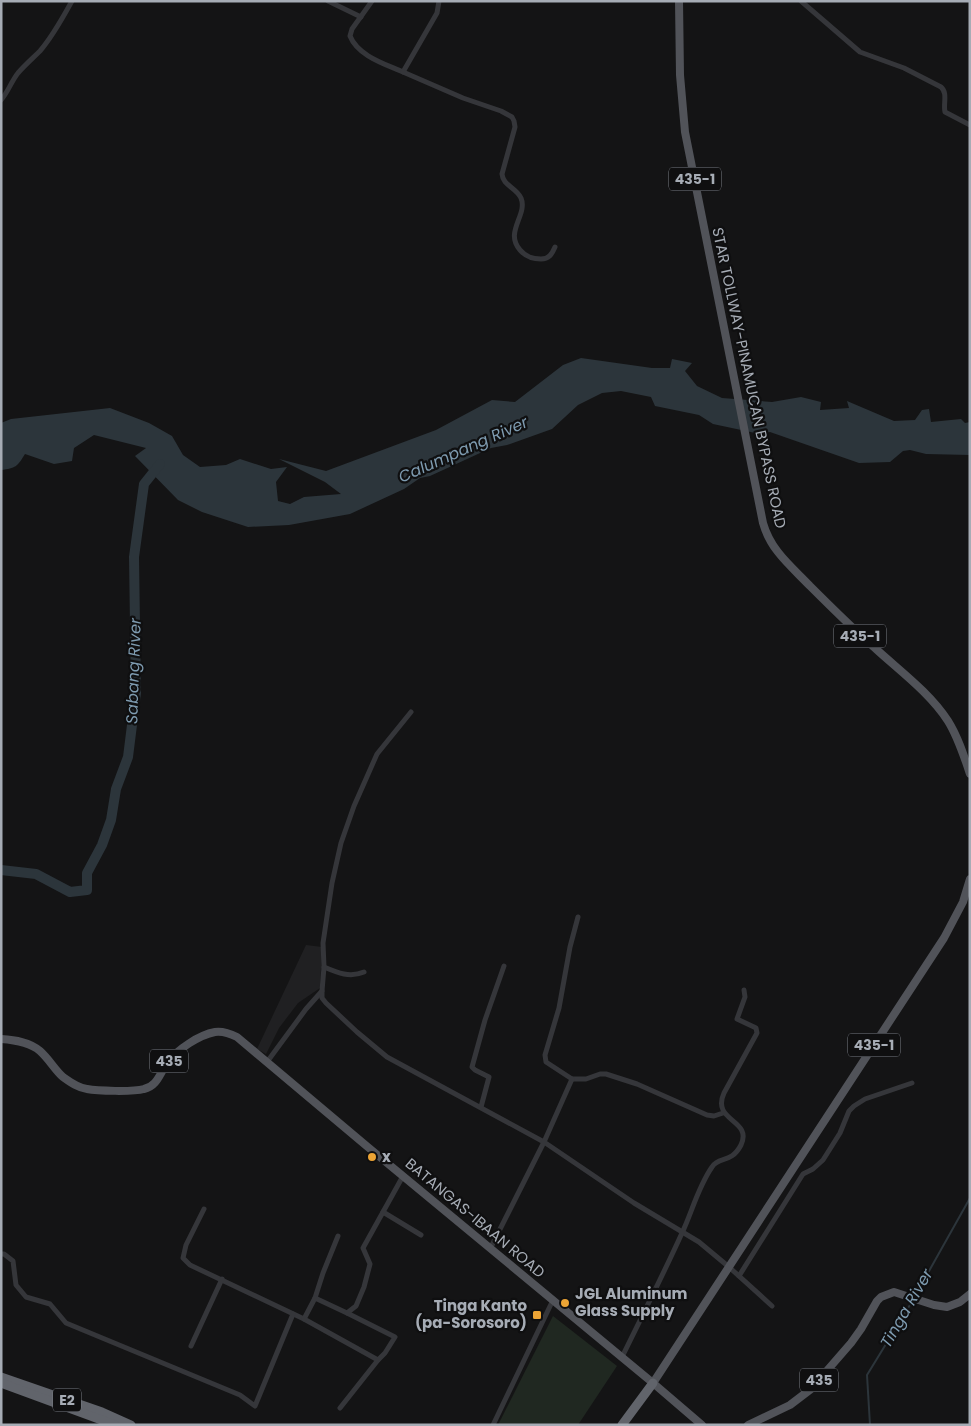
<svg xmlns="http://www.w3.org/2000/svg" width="971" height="1426" viewBox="0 0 971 1426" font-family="Poppins,sans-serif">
<rect width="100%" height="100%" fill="#141415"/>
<!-- built -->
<polygon fill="#202022" points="306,945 322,947 320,988 298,1003 279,1028 266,1054 257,1049"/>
<!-- green -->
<polygon fill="#202821" points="553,1316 617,1366 578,1425 498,1425"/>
<!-- water -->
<path fill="#2c353b" d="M 581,358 L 652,368 L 670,368 L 672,359 L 692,363 L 685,371 L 697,386 L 722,398 L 772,402 L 801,397 L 821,402 L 820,410 L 849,408 L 847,401 L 894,421 L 915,420 L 922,410 L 929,409 L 931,422 L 961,419 L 965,423 L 970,422 L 970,455 L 926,454 L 910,450 L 903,451 L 890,462 L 859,463 L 770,432 L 760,434 L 713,424 L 699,415 L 655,406 L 651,397 L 621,391 L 602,393 L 578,405 L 552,429 L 507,445 L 491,448 L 430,476 L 420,478 L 404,489 L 350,514 L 289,525 L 248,527 L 202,512 L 178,500 L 135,456 L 146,448 L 94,435 L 74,448 L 72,461 L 54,464 L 25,454 C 17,467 16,468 1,470 L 1,423 L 11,419 L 110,408 L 149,423 L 172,436 L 183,455 L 200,467 L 226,465 L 240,459 L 271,469 L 287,467 L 276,482 L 278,501 L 290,504 L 304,497 L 341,494 L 325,482 L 279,459 L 326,471 L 436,430 L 492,400 L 515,402 L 563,365 Z"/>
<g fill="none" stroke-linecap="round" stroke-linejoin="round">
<!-- stream -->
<g stroke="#2c353b" stroke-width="2">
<polyline points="915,1296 970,1198"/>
<polyline points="870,1425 867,1375 913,1300"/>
</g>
<!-- river -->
<polyline stroke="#2c353b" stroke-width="10" points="1,870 36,874 70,892 87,890 87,873 102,845 111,820 116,789 128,757 136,693 134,557 144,484 160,464"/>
<!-- street -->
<g stroke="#35363a" stroke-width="5">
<polyline points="328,1 361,17"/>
<path d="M 372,1 L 352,29 L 350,36 C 358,56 385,64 403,72 L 437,13 L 439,1"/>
<path d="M 801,1 L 860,52 L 904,68 L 941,87 C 948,93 943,104 945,112 L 970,125"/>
<path d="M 403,72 L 463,98 L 501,111 L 512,117 L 514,121 L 515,127 L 502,174 C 503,186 516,187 521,198 C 528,215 504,232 520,250 C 526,257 532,259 541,259 C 549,259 552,254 555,247"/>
<path d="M 1,100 C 8,92 11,82 18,73 C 25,65 33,58 40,51 C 53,36 62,19 72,1"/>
<path d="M 324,967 C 338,973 350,978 364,972"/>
<polyline points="322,991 322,998 326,1003 357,1032 387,1057 544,1142 634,1203 699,1242 729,1267 772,1306"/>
<polyline points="267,1062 306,1009 322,991 324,967 323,943 332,883 341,843 354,806 377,754 411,712"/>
<polyline points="572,1079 586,1079 600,1074 606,1074 637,1084 707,1115 714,1116 723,1113"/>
<polyline points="481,1107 489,1077 475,1070 472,1067 485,1020 504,966"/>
<polyline points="204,1209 186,1245 183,1258 190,1265 304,1319 378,1360"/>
<polyline points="383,1212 421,1235"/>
<polyline points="490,1249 544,1142 572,1079 546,1062 545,1055 559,1008 570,947 578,917"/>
<polyline points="1,1254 4,1254 13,1261 16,1285 26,1297 50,1304 66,1323 240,1395 255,1406 293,1314"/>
<polyline points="739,1276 803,1174 813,1169 823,1160 840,1133 849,1111 854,1106 865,1099 912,1083"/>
<polyline points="315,1298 323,1273 338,1236"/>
<polyline points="304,1319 315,1298 347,1313"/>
<polyline points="191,1346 222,1279"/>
<path d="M 622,1357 C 642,1316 663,1275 682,1233 C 692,1212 698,1187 712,1167 C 719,1156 731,1164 741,1145 C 753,1119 711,1122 724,1093 L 757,1033 L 756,1028 L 754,1027 L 737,1019 L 745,997 L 744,990"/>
<polyline points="340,1408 378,1360 385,1353 395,1337 347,1313 356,1306 364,1287 370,1264 363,1248 403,1176"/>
<polyline points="493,1425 553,1300"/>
</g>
<!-- primary -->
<g stroke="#515359" stroke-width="8">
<path d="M 679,1 L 680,75 L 685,132 L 763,523 C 771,551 791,566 810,586 C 832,608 853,629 876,649 C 900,671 930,693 948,721 C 958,737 964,756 970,774"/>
<path d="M 1,1039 C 15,1040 30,1042 40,1051 C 49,1059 55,1070 63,1077 C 70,1082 78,1088 87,1089 C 97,1091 133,1092 144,1089 C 158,1086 160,1072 168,1062 C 178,1049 199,1035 215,1032 C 223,1031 231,1034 237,1037 L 369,1148 L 653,1383 L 702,1425"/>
<polyline points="653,1383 944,938 963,902 970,879"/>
<polyline points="748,1425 790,1405 811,1389 851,1343 861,1329 877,1301 881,1297 894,1292 934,1305 947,1307 960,1302 970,1294"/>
</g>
<!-- highway -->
<g stroke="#61646b" stroke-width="9">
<polyline points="1,1377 102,1412 131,1425"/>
<polyline points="1,1383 115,1425"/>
<polyline points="622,1425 653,1383"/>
</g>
</g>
<!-- markers -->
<g fill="#eca435" stroke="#0f0f10" stroke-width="2">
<circle cx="372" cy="1157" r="5"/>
<circle cx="565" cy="1303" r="5"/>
<rect x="532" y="1310" width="10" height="10" rx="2.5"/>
</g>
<g text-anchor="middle" stroke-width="4.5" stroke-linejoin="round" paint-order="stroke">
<!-- shield labels -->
<g fill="#0f0f10" stroke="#797d84" stroke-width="1">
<rect x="669" y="167.5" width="52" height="23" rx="4"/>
<rect x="834" y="624.5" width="52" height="23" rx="4"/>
<rect x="848" y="1033.5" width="52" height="23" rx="4"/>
<rect x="150" y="1049.5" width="38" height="23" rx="4"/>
<rect x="800" y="1368.5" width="38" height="23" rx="4"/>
<rect x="53" y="1388.5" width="28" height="23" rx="4"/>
</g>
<g font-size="14" font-weight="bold" fill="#a6acb5">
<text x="695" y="184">435-1</text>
<text x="860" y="641">435-1</text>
<text x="874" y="1050">435-1</text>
<text x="169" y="1066">435</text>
<text x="819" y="1385">435</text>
<text x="67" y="1405">E2</text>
</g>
<!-- street labels -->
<g font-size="15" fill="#a6acb5" stroke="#0f0f10">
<text transform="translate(749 378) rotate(78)" y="5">STAR TOLLWAY-PINAMUCAN BYPASS ROAD</text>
<text transform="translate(475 1218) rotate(40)" y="5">BATANGAS-IBAAN ROAD</text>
</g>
<!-- poi labels -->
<g font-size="15" font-weight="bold" fill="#a6acb5" stroke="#0f0f10" text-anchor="start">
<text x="382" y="1162">x</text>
<text x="575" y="1299">JGL Aluminum<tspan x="575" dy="17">Glass Supply</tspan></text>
<text x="527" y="1311" text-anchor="end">Tinga Kanto<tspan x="527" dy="17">(pa-Sorosoro)</tspan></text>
</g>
<!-- water labels -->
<g font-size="16" font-style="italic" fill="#7e9bb0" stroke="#0f0f10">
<text transform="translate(463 449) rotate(-24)" y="6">Calumpang River</text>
<text transform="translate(133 671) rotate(-88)" y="6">Sabang River</text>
<text transform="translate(906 1308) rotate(-60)" y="6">Tinga River</text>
</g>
</g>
<!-- border -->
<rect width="971" height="1426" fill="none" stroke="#a6acb5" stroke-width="5"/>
</svg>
